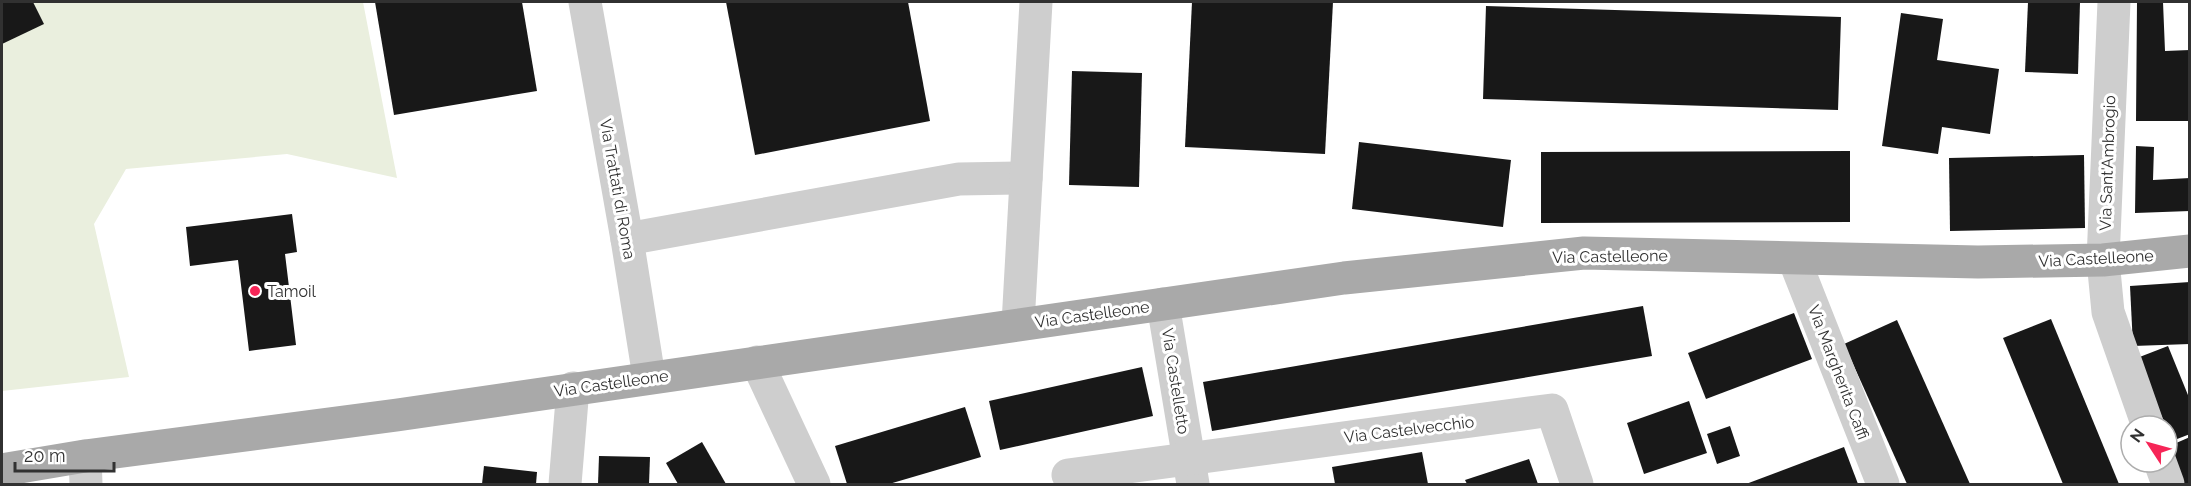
<svg xmlns="http://www.w3.org/2000/svg" width="2191" height="486" viewBox="0 0 2191 486" font-family="Raleway,sans-serif">
<rect width="100%" height="100%" fill="#fff"/>
<!-- green -->
<polygon fill="#eaefde" points="2,2 363,2 397,178 287,154 126,169 94,224 129,377 2,391"/>
<!-- building -->
<g fill="#181818">
<polygon points="2,2 33,2 44,24 2,44"/>
<polygon points="375,2 522,2 537,91 394,115"/>
<polygon points="726,2 908,2 930,121 755,155"/>
<polygon points="1192,2 1333,2 1325,154 1185,147"/>
<polygon points="2028,2 2080,2 2078,74 2025,72"/>
<polygon points="2137,2 2163,2 2165,51 2190,50 2190,121 2136,121"/>
<polygon points="1486,6 1841,17 1838,110 1483,99"/>
<polygon points="1901,13 1943,19 1937,60 1999,69 1990,134 1942,127 1938,154 1882,146"/>
<polygon points="1072,71 1142,73 1139,187 1069,185"/>
<polygon points="1359,142 1511,160 1503,227 1352,209"/>
<polygon points="2136,146 2154,147 2153,180 2190,178 2190,211 2135,213"/>
<polygon points="1850,151 1850,222 1541,223 1541,152"/>
<polygon points="2084,155 2085,228 1950,231 1949,158"/>
<polygon points="292,214 297,252 285,254 296,345 249,351 238,260 190,266 186,227"/>
<polygon points="2190,282 2190,344 2133,346 2130,286"/>
<polygon points="1643,306 1652,356 1212,431 1203,382"/>
<polygon points="1794,313 1812,359 1706,399 1688,353"/>
<polygon points="2051,319 2119,484 2063,484 2003,338"/>
<polygon points="1897,320 1970,484 1907,484 1844,344"/>
<polygon points="2168,346 2190,400 2190,434 2172,441 2137,358"/>
<polygon points="1142,367 1153,416 1000,450 989,401"/>
<polygon points="1689,401 1707,453 1644,474 1627,423"/>
<polygon points="965,407 981,457 889,484 847,484 835,446"/>
<polygon points="1730,426 1740,456 1717,464 1707,434"/>
<polygon points="2190,437 2190,484 2179,484 2167,455 2167,447"/>
<polygon points="702,442 726,484 678,484 666,463"/>
<polygon points="1844,447 1858,484 1746,484"/>
<polygon points="1422,452 1428,484 1335,484 1332,467"/>
<polygon points="599,456 650,457 649,484 598,484"/>
<polygon points="1529,459 1538,484 1467,484 1465,480"/>
<polygon points="484,466 537,472 536,484 482,484"/>
</g>
<g fill="none" stroke-linecap="round" stroke-linejoin="round">
<!-- minor -->
<g stroke="#cecece" stroke-width="33">
<polyline points="585,2 627,239 649,377"/>
<polyline points="2114,2 2103,260 2108,312 2148,426"/>
<polyline points="627,239 959,179 1026,178"/>
<polyline points="1794,259 1883,484"/>
<polyline points="1163,304 1193,484"/>
<polyline points="1018,324 1036,2"/>
<polyline points="757,362 814,484"/>
<polyline points="85,456 86,484"/>
<polyline points="2160,462 2168,484"/>
<polyline points="1068,475 1552,410 1577,484"/>
<polyline points="565,484 573,388"/>
</g>
<!-- major -->
<polyline stroke="#a9a9a9" stroke-width="33" points="2,470 85,456 397,415 1344,278 1584,253 1978,262 2103,260 2190,251"/>
</g>
<!-- markers -->
<circle fill="#f62557" stroke="#fff" stroke-width="2" cx="255" cy="291" r="6"/>
<g text-anchor="middle" stroke-width="6" stroke-linejoin="round" paint-order="stroke">
<!-- street labels -->
<g font-size="16" fill="#313131" stroke="#fff">
<text transform="translate(2107 163) rotate(-88)" y="6">Via Sant'Ambrogio</text>
<text transform="translate(618 189) rotate(80)" y="6">Via Trattati di Roma</text>
<text transform="translate(1610 256) rotate(-1)" y="6">Via Castelleone</text>
<text transform="translate(2096 258) rotate(-3)" y="6">Via Castelleone</text>
<text transform="translate(1092 314) rotate(-8)" y="6">Via Castelleone</text>
<text transform="translate(1839 372) rotate(69)" y="6">Via Margherita Caffi</text>
<text transform="translate(1176 381) rotate(81)" y="6">Via Castelletto</text>
<text transform="translate(611 383) rotate(-8)" y="6">Via Castelleone</text>
<text transform="translate(1409 429) rotate(-7)" y="6">Via Castelvecchio</text>
</g>
<!-- poi labels -->
<g font-size="16" fill="#313131" stroke="#fff" text-anchor="start">
<text x="267" y="297">Tamoil</text>
</g>
</g>
<!-- border -->
<rect width="2191" height="486" fill="none" stroke="#313131" stroke-width="6"/>
<!-- north arrow -->
<g transform="translate(2149 444) rotate(306)"><circle r="28" fill="#ffffff" stroke="#adadad" stroke-width="1.5"/>
<path d="M0-4.5L10 22L0 15L-10 22Z" fill="#f62557"/>
<text y="-9" font-size="16" font-weight="bold" text-anchor="middle" fill="#313131">N</text>
</g>
<!-- scale -->
<path d="M15 462v9h99v-9" fill="none" stroke="#313131" stroke-width="3"/>
<text x="24" y="462" font-size="18" fill="#313131" stroke="#ffffff" stroke-width="4.5" paint-order="stroke">20 m</text>
</svg>
